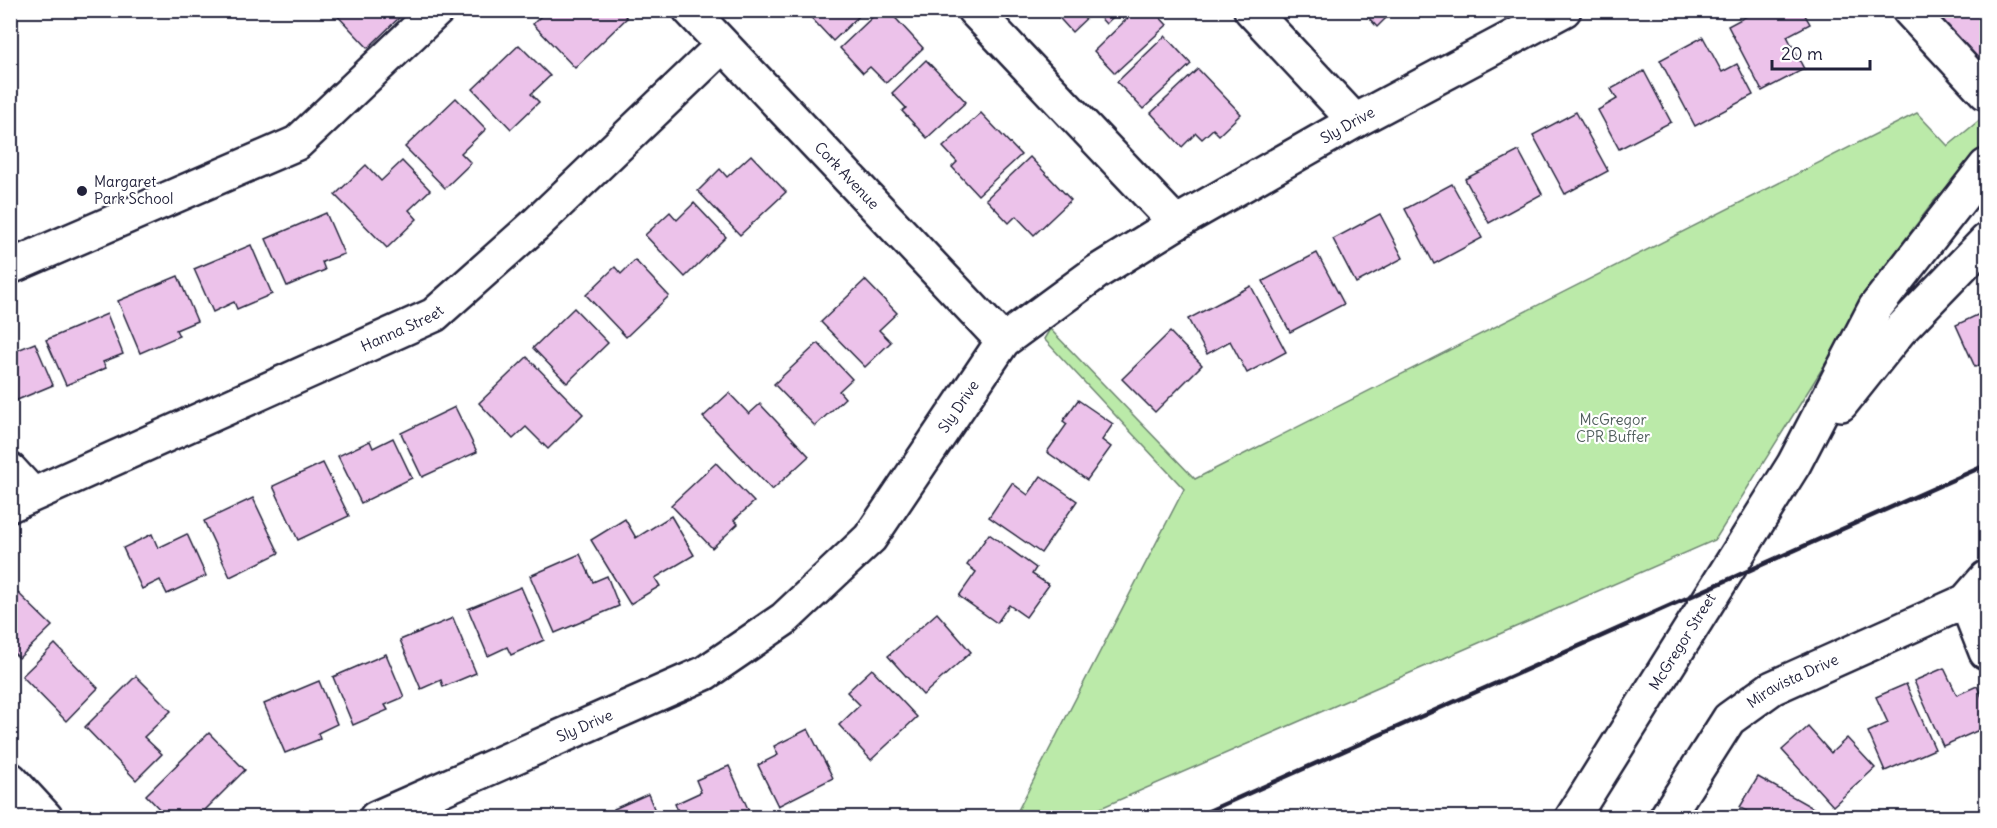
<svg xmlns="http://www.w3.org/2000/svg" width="1997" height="828" viewBox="0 0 1997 828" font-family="Delius,sans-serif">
<rect width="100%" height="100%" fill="#fff"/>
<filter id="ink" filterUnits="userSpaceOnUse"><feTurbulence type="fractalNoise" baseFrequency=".0167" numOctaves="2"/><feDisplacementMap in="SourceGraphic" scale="12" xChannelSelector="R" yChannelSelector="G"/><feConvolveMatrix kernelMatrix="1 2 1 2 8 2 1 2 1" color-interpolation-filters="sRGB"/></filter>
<g filter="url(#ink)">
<!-- green -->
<polygon fill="#bbeaa9" stroke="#6e8672" stroke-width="1.5" points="1917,113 1948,146 1982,118 1986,129 1986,147 1934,201 1892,257 1715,540 1080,817 1014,818 1184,489 1044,339 1050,329 1195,479"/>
<!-- building -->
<g fill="#ecc2ea" stroke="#22223b" stroke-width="1.5">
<polygon points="332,10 407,10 368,48"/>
<polygon points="547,10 620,10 627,18 575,68 533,24"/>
<polygon points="804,10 865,10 833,41"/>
<polygon points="880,10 888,10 923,48 886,83 870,67 863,73 840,48"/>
<polygon points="1052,10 1120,10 1106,24 1094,11 1072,32"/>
<polygon points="1136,10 1153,10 1167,25 1115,73 1094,51"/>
<polygon points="1362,10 1394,10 1377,27"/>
<polygon points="1758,10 1802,10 1810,24 1787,36 1804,69 1762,91 1728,26"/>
<polygon points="1929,10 1986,10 1986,52 1977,60"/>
<polygon points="1165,36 1191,64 1143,109 1117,82"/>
<polygon points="1703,37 1722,72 1737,64 1753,95 1695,126 1660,60"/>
<polygon points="519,45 550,76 531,94 539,102 511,129 473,89"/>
<polygon points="926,60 966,102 927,138 902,111 906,108 892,93"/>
<polygon points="1198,69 1241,114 1219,135 1213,129 1202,139 1196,133 1182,147 1151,113"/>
<polygon points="1644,71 1671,122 1619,149 1598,110 1617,99 1611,89"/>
<polygon points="456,98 486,129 461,153 471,163 445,188 405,147"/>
<polygon points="1576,112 1608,171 1565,194 1533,135"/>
<polygon points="981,113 1021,155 978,195 952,167 957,162 943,147"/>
<polygon points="1519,151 1542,194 1489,223 1465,179"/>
<polygon points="751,155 786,192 740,235 698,191 720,169 727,177"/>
<polygon points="1030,157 1071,200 1034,235 1016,216 1009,223 986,199"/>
<polygon points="402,161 430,190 409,210 417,219 387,248 335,195 366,165 381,181"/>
<polygon points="1452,184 1482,238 1434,264 1405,209"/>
<polygon points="694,203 726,237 685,277 645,235 670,212 677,220"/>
<polygon points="326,213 344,254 322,262 325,270 287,286 266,239"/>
<polygon points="1380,214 1403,258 1356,283 1333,239"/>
<polygon points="251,245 272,294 237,309 234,302 213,312 194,269"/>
<polygon points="1317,253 1344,304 1290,332 1263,281"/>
<polygon points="635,260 669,296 626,337 586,295 615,267 621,274"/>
<polygon points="178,276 197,321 176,330 179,336 140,353 118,301"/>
<polygon points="865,280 897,313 879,330 891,342 865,367 821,322"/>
<polygon points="1251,286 1286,352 1247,373 1230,341 1207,354 1188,319"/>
<polygon points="574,308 608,343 567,383 533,348"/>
<polygon points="1986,311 1986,362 1975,367 1956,325"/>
<polygon points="107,314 123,354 103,362 106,368 66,385 46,340"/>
<polygon points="1170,332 1202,365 1155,412 1122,379"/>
<polygon points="35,343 53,385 10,403 10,353"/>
<polygon points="818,343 852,379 839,391 845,398 815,426 774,384"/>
<polygon points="527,357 583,414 548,449 526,427 513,439 479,403"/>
<polygon points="729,393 749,414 760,404 809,456 772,490 703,417"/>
<polygon points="1078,400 1113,424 1102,440 1111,447 1087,480 1047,452 1067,424 1063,421"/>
<polygon points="455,407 477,452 422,477 401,433"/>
<polygon points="393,438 412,478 361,503 338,456 370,441 373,448"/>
<polygon points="323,463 349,516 298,540 273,486"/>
<polygon points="716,463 754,502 734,520 738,524 712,548 671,505"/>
<polygon points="1041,476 1077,501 1041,553 989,517 1012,483 1028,495"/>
<polygon points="253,498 279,553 230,577 204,521"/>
<polygon points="671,516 694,555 655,578 660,586 630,604 591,540 625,519 636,538"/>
<polygon points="152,534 158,548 187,534 206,576 167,594 160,580 142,589 123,548"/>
<polygon points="989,534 1036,568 1032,574 1049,585 1026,617 1009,605 997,623 959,596 976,572 967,565"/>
<polygon points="580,554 593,582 607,576 619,606 555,633 530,576"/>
<polygon points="10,585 52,626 19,658 10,649"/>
<polygon points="521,587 544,640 511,655 507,647 488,656 468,609"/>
<polygon points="937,613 971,652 923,695 888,656"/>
<polygon points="453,618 476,673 443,687 441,680 421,689 400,640"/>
<polygon points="55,644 98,688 66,721 22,676"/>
<polygon points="386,654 404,697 385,705 388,710 353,725 333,677"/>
<polygon points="1944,668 1957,695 1977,686 1986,706 1986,727 1943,746 1914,681"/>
<polygon points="872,669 917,717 871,760 839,725 860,705 847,692"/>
<polygon points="136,676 171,711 144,737 162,754 136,780 85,727"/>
<polygon points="319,681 337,724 318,733 320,739 285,753 264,704"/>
<polygon points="1906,684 1935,749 1885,771 1868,732 1888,723 1876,697"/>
<polygon points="1808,727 1831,753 1847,738 1875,768 1833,806 1782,750"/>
<polygon points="808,729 833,778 778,806 758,765 778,755 774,746"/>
<polygon points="209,733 245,770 197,818 168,818 146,795"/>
<polygon points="729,766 752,818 681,818 675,804 701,792 696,780"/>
<polygon points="1758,777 1822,813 1819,818 1758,818 1740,807"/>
<polygon points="648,794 658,818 617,818 614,809"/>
</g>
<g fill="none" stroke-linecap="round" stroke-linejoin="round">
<!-- minor casing -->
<g stroke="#22223b" stroke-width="38">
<g id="minor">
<path id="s1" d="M 690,10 L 1003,341"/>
<polyline points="974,10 1176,223"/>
<polyline points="1251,10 1355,121"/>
<polyline points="1909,10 1986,93"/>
<polyline points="10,267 297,143 437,10"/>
<polyline points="1841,404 1900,330 1986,241"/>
<polyline points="10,470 32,494"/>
<path id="s2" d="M 10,505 L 434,315 L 534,226 L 722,46"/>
<polyline points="1966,601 1986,652"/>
<polyline points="10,779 46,818"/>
<path id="s3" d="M 376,818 L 705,673 L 784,619 L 870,538 L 1003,341 L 1097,272 L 1176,223 L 1355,121 L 1564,10"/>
<path id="s4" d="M 1572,818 L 1794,464 L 1875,308 L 1986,166"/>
<path id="s5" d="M 1666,818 L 1729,719 L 1772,688 L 1966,601 L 1986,578"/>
</g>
</g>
<!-- minor -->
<use href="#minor" stroke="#fff" stroke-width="33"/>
<!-- rail -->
<polyline stroke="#22223b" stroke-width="4.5" points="1193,818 1986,465"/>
</g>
</g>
<!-- markers -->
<circle fill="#22223b" stroke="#fff" stroke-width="2" cx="82" cy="191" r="6"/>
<g text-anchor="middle" stroke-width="4.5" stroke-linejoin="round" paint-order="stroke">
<!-- street labels -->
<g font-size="15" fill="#22223b" stroke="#fff">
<text dy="5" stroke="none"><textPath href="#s3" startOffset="1218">Sly Drive</textPath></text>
<text dy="5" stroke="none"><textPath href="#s1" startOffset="228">Cork Avenue</textPath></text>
<text dy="5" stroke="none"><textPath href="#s2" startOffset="430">Hanna Street</textPath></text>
<text dy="5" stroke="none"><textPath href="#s3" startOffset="732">Sly Drive</textPath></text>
<text dy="5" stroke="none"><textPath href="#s4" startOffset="208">McGregor Street</textPath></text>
<text dy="5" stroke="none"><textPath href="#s5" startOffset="192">Miravista Drive</textPath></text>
<text dy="5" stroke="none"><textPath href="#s3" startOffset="228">Sly Drive</textPath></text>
</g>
<!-- poi labels -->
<g font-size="15" fill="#22223b" stroke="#fff" text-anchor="start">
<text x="94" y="187">Margaret<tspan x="94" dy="17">Park School</tspan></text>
</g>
<!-- park labels -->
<g font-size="15" fill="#505e5c" stroke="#fff">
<text x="1613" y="425">McGregor<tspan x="1613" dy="17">CPR Buffer</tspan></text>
</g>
</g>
<!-- margin -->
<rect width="1997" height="828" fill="none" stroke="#fff" stroke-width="36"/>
<rect x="18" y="18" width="1961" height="792" fill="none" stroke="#22223b" stroke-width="2" filter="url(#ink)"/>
<!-- scale -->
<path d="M1772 60v9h98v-9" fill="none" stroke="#22223b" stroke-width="3"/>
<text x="1781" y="60" font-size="18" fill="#22223b" stroke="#ffffff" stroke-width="4.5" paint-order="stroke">20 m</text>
</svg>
